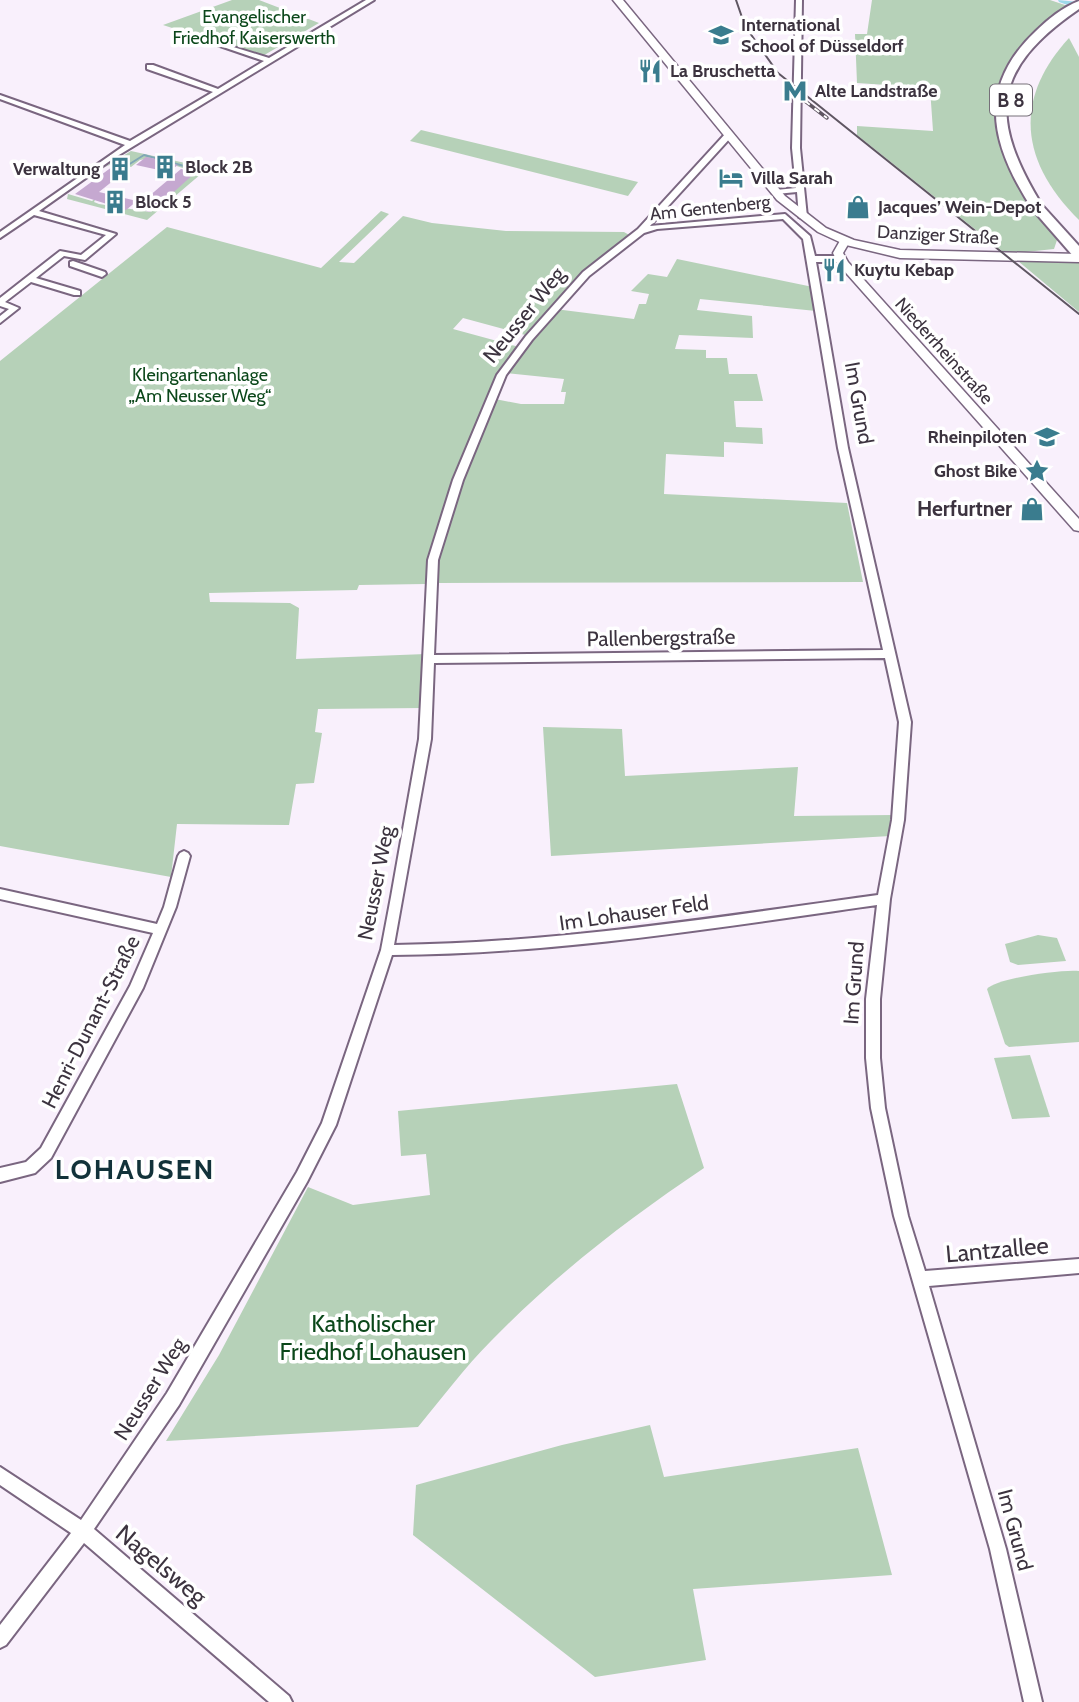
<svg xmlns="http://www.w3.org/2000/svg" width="1079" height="1702" viewBox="0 0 1079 1702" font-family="Cabin,sans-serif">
<rect width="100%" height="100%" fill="#f9f0fc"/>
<!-- green -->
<g fill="#b6d1b8">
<polygon points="232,0 259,0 319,23 261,57 163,25"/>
<path d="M 872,0 L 1050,0 L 1068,6 C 955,79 992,151 1057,240 L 1054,249 L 1006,254 L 857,135 L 857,126 L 933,131 L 930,88 L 857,83 L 855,34 L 867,34 Z"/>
<path d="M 1069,38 L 1079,57 L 1079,220 C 1021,163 1012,100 1069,38 Z"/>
<polygon points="421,130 638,182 628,196 410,141"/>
<polygon points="131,151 208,168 147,220 67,199 68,194 92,201 96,198 94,202 99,204 150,212 195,172 152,158 140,160 131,167 123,164 128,161 123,159 126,161 122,164 116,162 103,168"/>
<polygon points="381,211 389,214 339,262 354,263 403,216 432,223 506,231 624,232 631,236 591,266 529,336 463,318 453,329 519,347 500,377 425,584 359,585 357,590 209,593 210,602 290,603 299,608 296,659 426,654 423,708 318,709 315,732 322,733 314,783 296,784 289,825 177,824 171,877 0,846 0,361 167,227 321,268"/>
<path d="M 677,259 L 813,287 L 816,311 L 700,299 L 697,310 L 752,316 L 753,338 L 679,335 L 675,349 L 706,350 L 706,358 L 727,358 L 729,374 L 757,374 L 763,401 L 734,401 L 736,427 L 762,428 L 763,444 L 724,442 L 724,457 L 666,454 L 664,494 L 847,503 L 863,582 L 437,583 C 438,519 471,457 495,399 L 521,404 L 564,404 L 566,392 L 561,392 L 564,379 L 505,373 L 555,309 L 634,319 L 639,304 L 646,304 L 649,294 L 631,291 L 648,274 L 667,277 Z"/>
<polygon points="1018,261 1079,262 1079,312"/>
<polygon points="543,727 622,729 625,776 798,767 794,816 893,815 890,836 551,856"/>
<polygon points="1038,935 1057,938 1066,961 1018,965 1010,962 1005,944"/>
<path d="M 1079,971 L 1079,1042 L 1009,1047 L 1005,1044 L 987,989 C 997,978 1063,969 1079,971 Z"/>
<polygon points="1030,1055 1050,1117 1012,1119 994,1058"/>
<path d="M 677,1084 L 704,1168 C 628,1219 555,1275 491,1341 C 465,1367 442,1398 418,1427 L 166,1441 L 219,1355 L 308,1187 L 353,1205 L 430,1195 L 426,1154 L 401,1156 L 398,1111 Z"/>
<polygon points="650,1425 664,1477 858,1448 892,1575 693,1589 706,1660 595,1677 413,1535 416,1485 562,1445"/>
</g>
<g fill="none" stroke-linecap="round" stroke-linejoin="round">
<!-- stream -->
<polyline stroke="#81a7b6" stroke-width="2" points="128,165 144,155 206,172"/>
<!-- river -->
<polygon fill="#9ed9e9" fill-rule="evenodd" points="1058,0 1079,2 1079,9 1059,2"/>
</g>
<!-- building -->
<g fill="#c5a8d0">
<polygon points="146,157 152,158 178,165 168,172 136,165"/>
<polygon points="116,164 129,168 99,192 137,201 126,210 75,194"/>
<polygon points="181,169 196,172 155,209 150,212 135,208"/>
</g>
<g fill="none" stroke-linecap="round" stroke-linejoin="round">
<!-- minor casing -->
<g stroke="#7a6680" stroke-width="4">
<g id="minor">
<polygon points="366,0 374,0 114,158 39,211 116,234 85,260 64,256 36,278 80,291 80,295 74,295 31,282 5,302 19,308 0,323 0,316 9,309 0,306 0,298 60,251 81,255 106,235 34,215 0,238 0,232 125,145 0,99 0,95 130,141 213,92 147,69 147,65 153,65 218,89 264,61 188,35 188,33 269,58"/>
<polygon points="796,0 802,0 800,148 807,217 803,219 799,217 797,192 776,194 772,192 776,190 796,188 792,148"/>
<path d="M 726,133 L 733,135 L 650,226 L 785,214 L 810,236 L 815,256 L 841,256 L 845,259 L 841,262 L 816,262 L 848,448 L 911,722 L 904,820 L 890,899 L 880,999 L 880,1058 L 885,1108 L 908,1216 L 925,1271 L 1079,1259 L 1079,1273 L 929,1286 L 1006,1549 L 1042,1702 L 1024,1702 L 990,1549 L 894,1216 L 871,1108 L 866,1058 L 866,999 L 877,905 C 715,928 555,954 392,955 L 336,1125 L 307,1182 L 179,1405 L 94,1529 L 289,1696 L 292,1702 L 269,1702 L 84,1543 L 6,1645 L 0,1648 L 0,1625 L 71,1533 L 0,1485 L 0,1467 L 81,1520 L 167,1393 L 297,1172 L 322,1123 L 381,950 L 391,897 L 419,739 L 428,560 L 453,480 L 497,375 L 526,336 L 583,272 L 638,229 ZM 783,219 L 803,239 L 838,448 L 883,650 L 434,655 L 438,560 L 463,480 L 506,375 L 532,340 L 589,276 L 644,233 L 657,229 ZM 885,658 L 899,722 L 892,820 L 878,895 C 717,917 557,943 394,945 L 431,739 L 434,663 Z"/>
<polygon points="73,261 105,272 106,274 102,277 70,266 70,262"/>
<polygon points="184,851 188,853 190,856 176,907 143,988 51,1158 35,1173 0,1182 0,1168 26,1162 41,1148 130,986 153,933 0,899 0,889 157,924 164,907 178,856 180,853"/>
</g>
</g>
<!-- tertiary casing -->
<g stroke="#7a6680" stroke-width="3">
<polygon id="tertiary" points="845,238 850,241 843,253 848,262 1079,519 1079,531 1074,530 839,265 833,253 841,239"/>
</g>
<!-- secondary casing -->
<g stroke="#7a6680" stroke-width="3">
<polygon id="secondary" points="613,0 623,0 785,196 826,228 854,240 900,250 1079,254 1079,262 900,258 846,245 818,232 777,200"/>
</g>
<!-- primary casing -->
<g stroke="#7a6680" stroke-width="4">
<polygon id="primary" points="1033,204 1041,204 1079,246 1079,258 1074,257 1033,210"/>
</g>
<!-- trunk casing -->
<g stroke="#7a6680" stroke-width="4">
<path id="trunk" d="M 1079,1 L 1079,9 C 990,70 989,119 1043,207 L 1037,211 L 1033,210 C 992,147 975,89 1035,32 C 1047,20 1063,7 1079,1 Z"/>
</g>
<!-- minor -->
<use href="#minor" fill="#fff" fill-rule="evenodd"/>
<!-- tertiary -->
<use href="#tertiary" fill="#fff" fill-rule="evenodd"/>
<!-- secondary -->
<use href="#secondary" fill="#fff" fill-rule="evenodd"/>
<!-- primary -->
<use href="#primary" fill="#fff" fill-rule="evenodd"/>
<!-- trunk -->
<use href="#trunk" fill="#fff" fill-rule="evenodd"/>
<!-- tram -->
<polyline stroke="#5f5662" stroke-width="2" points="736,0 745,26 778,73 1079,314"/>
<!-- rail casing -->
<g stroke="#5f5662" stroke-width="3.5">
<polyline id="rail" points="805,101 827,118"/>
</g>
<!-- rail -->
<use href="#rail" stroke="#fff" stroke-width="2" stroke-dasharray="6" stroke-linecap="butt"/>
</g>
<!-- icons -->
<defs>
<g id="school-bare" transform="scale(1.89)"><path d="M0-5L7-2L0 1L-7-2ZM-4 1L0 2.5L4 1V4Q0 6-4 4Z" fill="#3a7c8e" stroke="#fff" stroke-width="2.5" paint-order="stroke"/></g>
<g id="restaurant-bare" transform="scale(1.89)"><path d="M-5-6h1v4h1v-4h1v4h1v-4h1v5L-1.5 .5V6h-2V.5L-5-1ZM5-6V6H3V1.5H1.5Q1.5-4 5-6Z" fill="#3a7c8e" stroke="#fff" stroke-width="2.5" paint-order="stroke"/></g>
<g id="metro-bare" transform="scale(1.89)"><path d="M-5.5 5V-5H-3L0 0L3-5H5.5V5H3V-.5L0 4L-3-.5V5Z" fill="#3a7c8e" stroke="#fff" stroke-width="2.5" paint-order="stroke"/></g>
<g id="building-bare" transform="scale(1.89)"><path d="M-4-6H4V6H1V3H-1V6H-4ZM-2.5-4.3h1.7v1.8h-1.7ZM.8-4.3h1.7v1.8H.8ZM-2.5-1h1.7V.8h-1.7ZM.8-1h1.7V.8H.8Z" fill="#3a7c8e" stroke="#fff" stroke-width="2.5" paint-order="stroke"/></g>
<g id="hotel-bare" transform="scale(1.89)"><path d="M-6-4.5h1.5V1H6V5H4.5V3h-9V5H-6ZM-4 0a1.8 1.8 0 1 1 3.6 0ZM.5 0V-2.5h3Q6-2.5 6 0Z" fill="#3a7c8e" stroke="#fff" stroke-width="2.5" paint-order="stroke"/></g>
<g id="shop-bare" transform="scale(1.89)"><path d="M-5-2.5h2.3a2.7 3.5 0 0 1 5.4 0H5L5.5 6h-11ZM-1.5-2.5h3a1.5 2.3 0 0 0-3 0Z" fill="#3a7c8e" stroke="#fff" stroke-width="2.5" paint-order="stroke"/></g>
<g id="sight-bare" transform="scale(1.89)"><path d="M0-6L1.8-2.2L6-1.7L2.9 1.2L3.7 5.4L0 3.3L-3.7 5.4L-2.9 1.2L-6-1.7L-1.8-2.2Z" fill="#3a7c8e" stroke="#fff" stroke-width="2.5" paint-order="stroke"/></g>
</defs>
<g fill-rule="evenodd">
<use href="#school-bare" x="721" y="35"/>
<use href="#restaurant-bare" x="650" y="71"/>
<use href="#metro-bare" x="795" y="91"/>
<use href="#building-bare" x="165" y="167"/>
<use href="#building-bare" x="120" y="169"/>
<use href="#hotel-bare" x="731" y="178"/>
<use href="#building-bare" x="115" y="202"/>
<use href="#shop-bare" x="858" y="207"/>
<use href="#restaurant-bare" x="834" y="270"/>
<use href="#school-bare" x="1047" y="437"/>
<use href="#sight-bare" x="1037" y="471"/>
<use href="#shop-bare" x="1032" y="509"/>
</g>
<g text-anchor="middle" stroke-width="7" stroke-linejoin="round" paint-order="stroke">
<!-- far-park labels -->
<g font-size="18" fill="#0b471a" stroke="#fff">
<text x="254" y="23">Evangelischer<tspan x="254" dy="21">Friedhof Kaiserswerth</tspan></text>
<text x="200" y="381">Kleingartenanlage<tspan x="200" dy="21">„Am Neusser Weg“</tspan></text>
</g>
<!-- far-poi labels -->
<g font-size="18" font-weight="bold" fill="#3c333f" stroke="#fff" text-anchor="start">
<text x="741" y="31">International<tspan x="741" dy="21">School of Düsseldorf</tspan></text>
<text x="670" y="77">La Bruschetta</text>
<text x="815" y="97">Alte Landstraße</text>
<text x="185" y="173">Block 2B</text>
<text x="100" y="175" text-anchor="end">Verwaltung</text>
<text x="751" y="184">Villa Sarah</text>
<text x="135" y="208">Block 5</text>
<text x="878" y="213">Jacques’ Wein-Depot</text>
<text x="854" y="276">Kuytu Kebap</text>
<text x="1027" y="443" text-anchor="end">Rheinpiloten</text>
<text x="1017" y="477" text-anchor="end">Ghost Bike</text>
</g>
<!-- far-street labels -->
<g font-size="18" fill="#3c333f" stroke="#fff">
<text transform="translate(710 208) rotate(-6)" y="6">Am Gentenberg</text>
<text transform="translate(938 235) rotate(3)" y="6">Danziger Straße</text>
<text transform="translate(944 351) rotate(48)" y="6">Niederrheinstraße</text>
</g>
<!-- shield labels -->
<rect fill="#fff" stroke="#767079" stroke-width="2" x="990" y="84.5" width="42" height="31" rx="5"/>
<g font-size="19" font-weight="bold" fill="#3c333f">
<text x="1011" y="107">B 8</text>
</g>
<!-- street labels -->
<g font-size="21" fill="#3c333f" stroke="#fff">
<text transform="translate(524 315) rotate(-51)" y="7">Neusser Weg</text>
<text transform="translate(859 403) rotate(80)" y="7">Im Grund</text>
<text transform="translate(661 638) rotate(-1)" y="7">Pallenbergstraße</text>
<text transform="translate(376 883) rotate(-79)" y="7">Neusser Weg</text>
<text transform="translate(634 913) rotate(-8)" y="7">Im Lohauser Feld</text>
<text transform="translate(854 983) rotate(-86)" y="7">Im Grund</text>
<text transform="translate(91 1022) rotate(-63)" y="7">Henri-Dunant-Straße</text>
<text transform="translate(150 1389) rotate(-58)" y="7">Neusser Weg</text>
<text transform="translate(1015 1530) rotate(75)" y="7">Im Grund</text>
</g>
<!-- poi labels -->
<g font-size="21" font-weight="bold" fill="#3c333f" stroke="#fff" text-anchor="end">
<text x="1012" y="516">Herfurtner</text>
</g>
<!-- near-street labels -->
<g font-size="24" fill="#3c333f" stroke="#fff">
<text transform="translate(997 1250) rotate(-5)" y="8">Lantzallee</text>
<text transform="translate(161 1565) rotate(40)" y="8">Nagelsweg</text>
</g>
<!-- near-park labels -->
<g font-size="24" fill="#0b471a" stroke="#fff">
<text x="373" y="1332">Katholischer<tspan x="373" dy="28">Friedhof Lohausen</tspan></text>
</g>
<!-- district labels -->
<g font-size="28" font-weight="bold" letter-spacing="2" fill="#12323a" stroke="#fff">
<text x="135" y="1179">LOHAUSEN</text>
</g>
</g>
</svg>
